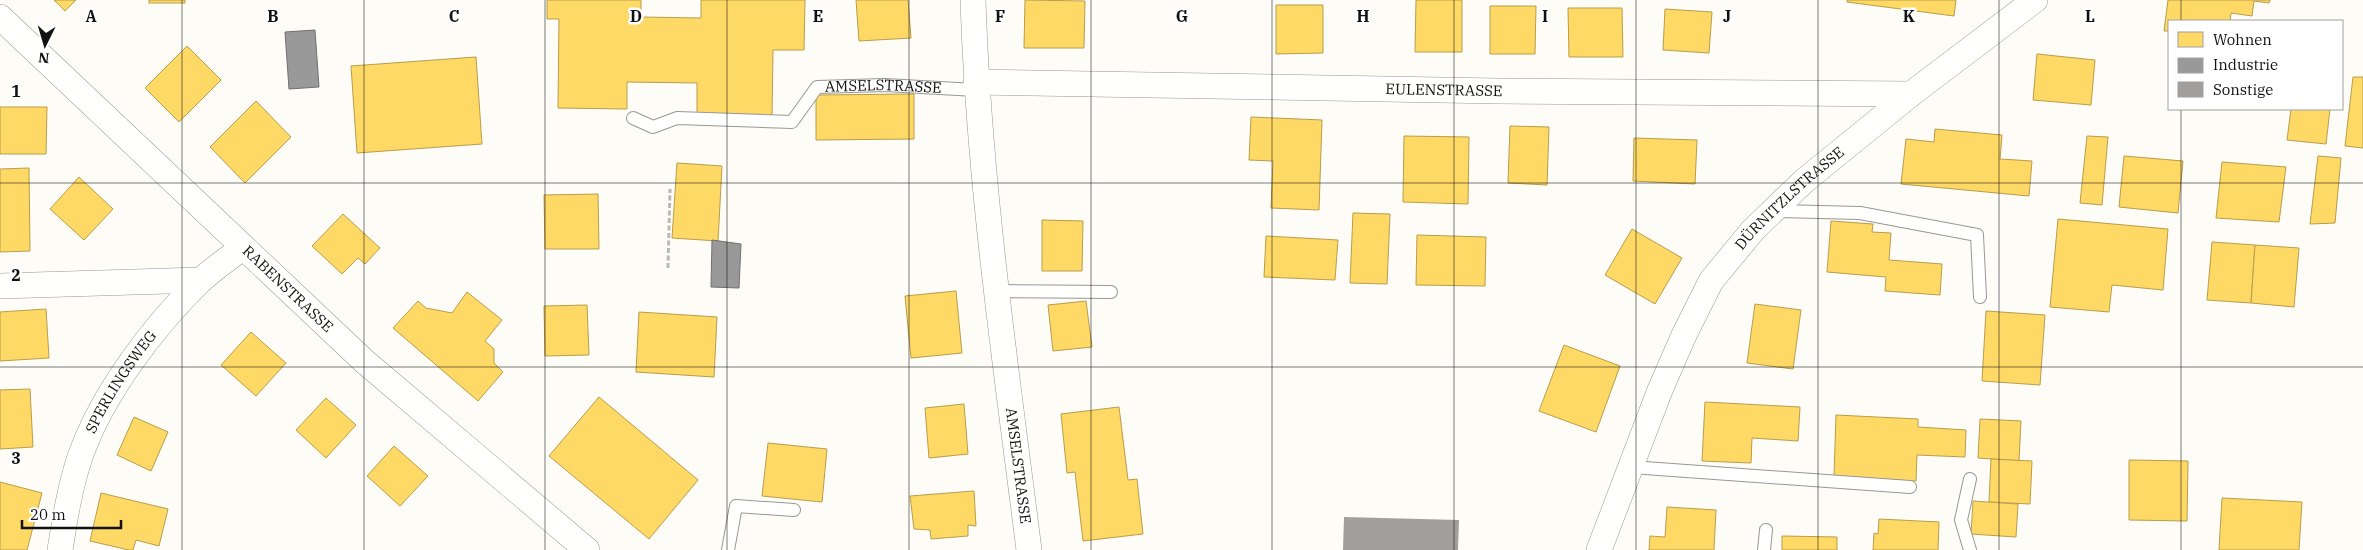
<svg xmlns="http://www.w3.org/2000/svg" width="2363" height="550" viewBox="0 0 2363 550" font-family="'IBM Plex Serif',serif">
<rect width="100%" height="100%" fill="#fdfcf7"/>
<!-- homes -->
<g fill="#ffd966" stroke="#b89d4c">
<polygon points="54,0 76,0 65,11"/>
<rect x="149" y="0" width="36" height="3"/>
<polygon points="547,0 641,0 641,17 701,18 701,0 805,0 804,50 773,50 772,117 697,116 697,83 627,82 627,109 558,108 559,19 547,19"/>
<polygon points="856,0 908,0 911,38 859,41"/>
<polygon points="1025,0 1085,1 1084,48 1024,48"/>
<polygon points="1416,0 1462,0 1462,52 1415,52"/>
<polygon points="1847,0 1956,0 1954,16 1847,2"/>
<polygon points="2168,0 2270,0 2269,3 2254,1 2252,16 2231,13 2230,21 2169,21 2169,31 2164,31"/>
<polygon points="1276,5 1323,5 1323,53 1276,54"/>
<polygon points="1490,6 1536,6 1535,54 1490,54"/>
<polygon points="1568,8 1622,8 1623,57 1569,57"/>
<polygon points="1665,9 1712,12 1709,53 1663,50"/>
<polygon points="187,46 221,80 179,122 145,88"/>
<polygon points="2037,54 2095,60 2091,105 2033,100"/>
<polygon points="476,57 482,144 357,153 351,66"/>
<polygon points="2353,77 2363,77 2363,148 2345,146"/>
<polygon points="914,94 914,139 816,140 816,95"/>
<polygon points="256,101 291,137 245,183 210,147"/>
<polygon points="0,107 47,107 46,154 0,154"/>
<polygon points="2291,109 2330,109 2326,144 2287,140"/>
<polygon points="1251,117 1322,120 1319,210 1271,208 1273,161 1249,160"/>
<polygon points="1510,126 1549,127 1547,185 1508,183"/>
<polygon points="1935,129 2002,135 2000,159 2032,161 2029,196 1901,184 1906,139 1934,142"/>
<polygon points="1404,136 1469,137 1468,204 1403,202"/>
<polygon points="2087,136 2108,137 2102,205 2080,203"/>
<polygon points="1634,138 1697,140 1695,184 1633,181"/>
<polygon points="2124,156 2183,161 2178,213 2119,207"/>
<polygon points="2318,156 2341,158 2335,223 2310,224"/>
<polygon points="2222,162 2286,167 2279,222 2216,218"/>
<polygon points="677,163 722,166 718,241 672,238"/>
<polygon points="29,168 30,251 0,252 0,169"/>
<polygon points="79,177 113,209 84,240 50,209"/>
<polygon points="598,194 599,249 545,249 544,195"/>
<polygon points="1353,213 1390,214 1387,284 1350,283"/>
<polygon points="343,214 380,248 365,264 358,258 342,274 312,246"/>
<polygon points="2058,219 2168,229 2163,290 2112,285 2109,312 2050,307"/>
<polygon points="1042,220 1083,221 1082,271 1042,271"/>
<polygon points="1831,221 1873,224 1872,232 1891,233 1889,260 1942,264 1940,295 1885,291 1886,277 1827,272"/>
<polygon points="1632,229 1682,258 1655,304 1605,275"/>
<polygon points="1417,235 1486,237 1485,286 1416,285"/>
<polygon points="1266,236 1338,240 1335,280 1264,277"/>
<polygon points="2212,242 2255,245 2251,303 2207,300"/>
<polygon points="2255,245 2299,248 2294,307 2251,303"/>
<polygon points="956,291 962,353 911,358 905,296"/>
<polygon points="467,292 502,320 485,341 494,349 494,363 503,372 478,401 393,328 418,301 426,308 452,313"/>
<polygon points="1086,301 1092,347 1053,351 1048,305"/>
<polygon points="1755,304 1801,310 1793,369 1747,363"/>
<polygon points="587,305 589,355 545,356 544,306"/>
<polygon points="46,309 49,358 0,361 0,312"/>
<polygon points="1986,311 2045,315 2040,385 1982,381"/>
<polygon points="639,312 717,317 714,377 636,372"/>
<polygon points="251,332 286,363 256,396 221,365"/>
<polygon points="1564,345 1620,366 1596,432 1539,411"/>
<polygon points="30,389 33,447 0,449 0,390"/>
<polygon points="599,397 698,480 649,539 549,456"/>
<polygon points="326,398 356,425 326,458 296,430"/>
<polygon points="1705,402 1800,407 1798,441 1752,438 1751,463 1702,461"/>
<polygon points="964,404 968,454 929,458 925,408"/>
<polygon points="1119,407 1128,480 1137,479 1143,534 1083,541 1075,472 1067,473 1061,414"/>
<polygon points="1836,415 1918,419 1918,427 1966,430 1965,457 1917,455 1916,481 1834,477"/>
<polygon points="134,417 168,432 151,471 117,455"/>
<polygon points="1980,419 2021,421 2019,461 1978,458"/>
<polygon points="768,443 827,449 822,502 762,496"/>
<polygon points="394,446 428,476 400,506 367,476"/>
<polygon points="1991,459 2032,461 2030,504 1989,502"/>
<polygon points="2129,460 2188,461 2187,521 2129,520"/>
<polygon points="0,482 42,493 27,550 0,550"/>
<polygon points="974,491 976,526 968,525 968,536 931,539 930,530 914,529 910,496"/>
<polygon points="101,493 168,509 159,546 136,540 133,550 129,550 90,541"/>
<polygon points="2222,498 2302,502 2299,550 2219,550"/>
<polygon points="1973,501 2018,504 2016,537 1971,534"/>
<polygon points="1667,507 1716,510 1714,550 1649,550 1650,536 1665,537"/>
<polygon points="1879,519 1939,522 1938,550 1873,550 1874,533 1878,534"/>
<polygon points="1782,536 1837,537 1837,550 1782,550"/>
</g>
<!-- industry -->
<g fill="#999" stroke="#707070">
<polygon points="315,30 319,87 289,89 285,32"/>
<polygon points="712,240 741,244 739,288 711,287"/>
</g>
<!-- building -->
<polygon fill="#a19f9c" points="1344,517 1459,520 1458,550 1343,550"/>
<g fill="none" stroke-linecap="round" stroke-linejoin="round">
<!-- lane casing -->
<g stroke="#979795" stroke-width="14">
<g id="lane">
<path id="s1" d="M 633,118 L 653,127 L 677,118 L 792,122 L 817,87 L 885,85 L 976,90"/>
<polyline points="1775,211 1860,213 1977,235 1980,297"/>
<polyline points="996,291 1111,292"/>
<polyline points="1631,467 1910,487"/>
<polyline points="1970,479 1961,520 1970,550"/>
<polyline points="728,550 736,506 794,510"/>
<polyline points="1764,550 1766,530"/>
</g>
</g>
<!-- street casing -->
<g stroke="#979795" stroke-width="26">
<g id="street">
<path id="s2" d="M 973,0 C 979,185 1006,367 1029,550"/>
<path id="s3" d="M 0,17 L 364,361 L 587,550"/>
<path id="s4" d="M 976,82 L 1498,91 L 1911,94"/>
<polyline points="0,286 201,280"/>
<path id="s5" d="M 60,550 C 65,518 70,487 80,457 C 102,394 153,327 200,281 C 213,269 228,259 242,248"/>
<path id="s6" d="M 1599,550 L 1660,390 L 1684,335 L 1711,281 L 1753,230 L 1804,181 L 1911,94 L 2035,0"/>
</g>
</g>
<!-- path -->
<polyline stroke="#b9b9b8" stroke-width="3" stroke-dasharray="5 2.5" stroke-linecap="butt" points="668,268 670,189"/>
<!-- lane -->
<use href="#lane" stroke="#fffffe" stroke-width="12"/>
<!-- street -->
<use href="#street" stroke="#fffffe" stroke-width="25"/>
</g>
<!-- grid -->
<path fill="none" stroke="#111" stroke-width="1" stroke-opacity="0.55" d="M 182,0 L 182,550M 364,0 L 364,550M 545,0 L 545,550M 727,0 L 727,550M 909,0 L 909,550M 1091,0 L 1091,550M 1272,0 L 1272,550M 1454,0 L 1454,550M 1636,0 L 1636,550M 1818,0 L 1818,550M 1999,0 L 1999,550M 2181,0 L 2181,21M 2181,109 L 2181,550M 0,183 L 2363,183M 0,367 L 2363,367"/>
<g text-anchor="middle" stroke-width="5" stroke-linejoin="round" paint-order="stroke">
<!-- street labels -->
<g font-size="15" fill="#111" stroke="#fff">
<text dy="5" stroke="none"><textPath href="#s1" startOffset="272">AMSELSTRASSE</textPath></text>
<text dy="5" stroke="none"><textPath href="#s4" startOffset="468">EULENSTRASSE</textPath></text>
<text dy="5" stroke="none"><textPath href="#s6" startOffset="406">DÜRNITZLSTRASSE</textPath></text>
<text dy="5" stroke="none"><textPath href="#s3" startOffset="396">RABENSTRASSE</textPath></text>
<text dy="5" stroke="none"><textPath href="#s5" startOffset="181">SPERLINGSWEG</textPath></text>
<text dy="5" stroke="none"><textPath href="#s2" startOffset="468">AMSELSTRASSE</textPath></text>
</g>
</g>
<g font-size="16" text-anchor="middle" font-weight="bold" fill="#111" stroke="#fff" stroke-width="5" stroke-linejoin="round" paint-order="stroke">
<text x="91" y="22">A</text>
<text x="273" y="22">B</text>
<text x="454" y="22">C</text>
<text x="636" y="22">D</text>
<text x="818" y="22">E</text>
<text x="1000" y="22">F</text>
<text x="1182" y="22">G</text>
<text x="1363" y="22">H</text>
<text x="1545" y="22">I</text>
<text x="1727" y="22">J</text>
<text x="1909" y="22">K</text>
<text x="2090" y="22">L</text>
<text x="16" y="97">1</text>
<text x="16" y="281">2</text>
<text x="16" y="464">3</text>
</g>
<!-- legend -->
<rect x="2168" y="20" width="175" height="90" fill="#ffffff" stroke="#a0a0a0"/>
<rect x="2178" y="32" width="25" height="15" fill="#ffd966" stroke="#a0a0a0"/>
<text x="2213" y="45" font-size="15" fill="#111111">Wohnen</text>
<rect x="2178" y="58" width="25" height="15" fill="#999999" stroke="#a0a0a0"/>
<text x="2213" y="70" font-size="15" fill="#111111">Industrie</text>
<rect x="2178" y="82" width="25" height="15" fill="#a19f9c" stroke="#a0a0a0"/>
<text x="2213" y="95" font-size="15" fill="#111111">Sonstige</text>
<!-- north arrow -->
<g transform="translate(45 45) rotate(185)" stroke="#ffffff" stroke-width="4" paint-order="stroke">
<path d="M0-4L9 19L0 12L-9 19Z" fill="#111111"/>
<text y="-8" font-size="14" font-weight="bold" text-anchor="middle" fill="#111111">N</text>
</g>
<!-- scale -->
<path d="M22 520v8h99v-8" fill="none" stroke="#111111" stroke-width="2.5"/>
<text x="30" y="520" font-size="15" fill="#111111" stroke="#ffffff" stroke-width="4" paint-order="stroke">20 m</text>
</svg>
